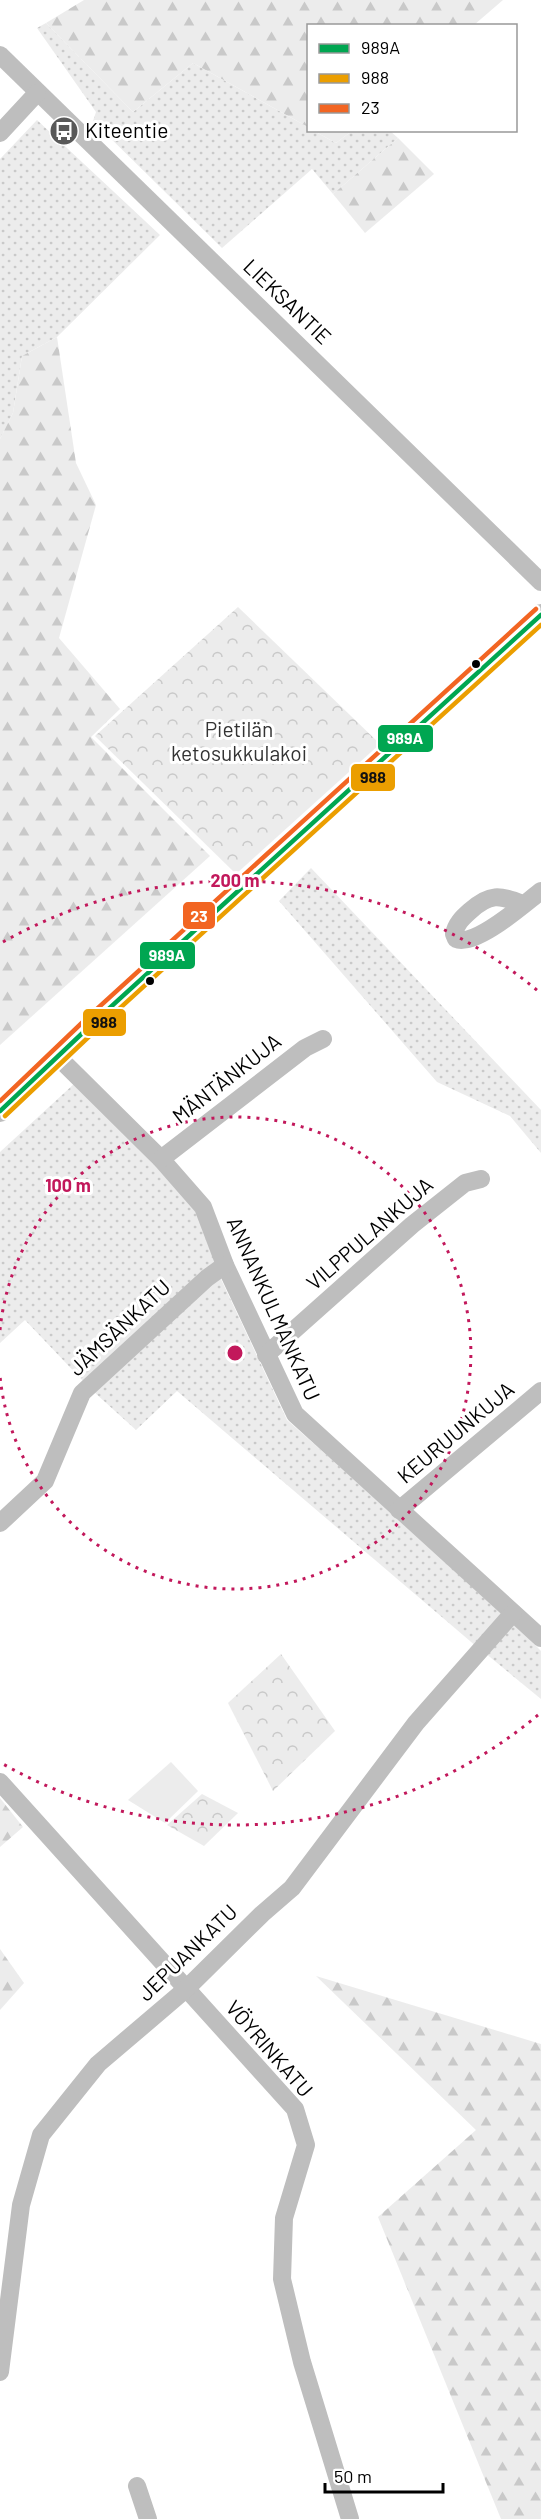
<svg xmlns="http://www.w3.org/2000/svg" width="541" height="2519" viewBox="0 0 541 2519" font-family="Barlow,sans-serif">
<defs>
<pattern id="grass-dots" width="8" height="8" patternUnits="userSpaceOnUse" patternTransform="scale(1.5)"><rect width="8" height="8" fill="#ececec"/><path d="M2 2h.1M6 6h.1" fill="none" stroke="#c9c9c9" stroke-width="1.8" stroke-linecap="round"/></pattern>
<pattern id="forest-firs" width="22" height="20" patternUnits="userSpaceOnUse" patternTransform="scale(1.5)"><rect width="22" height="20" fill="#ececec"/><path d="M5 1l3.5 6h-7zM16 11l3.5 6h-7z" fill="#c9c9c9"/></pattern>
<pattern id="park-crowns" width="20" height="18" patternUnits="userSpaceOnUse" patternTransform="scale(1.5)"><rect width="20" height="18" fill="#ececec"/><path d="M2 6a3 3 0 1 1 6 0M12 15a3 3 0 1 1 6 0" fill="none" stroke="#c9c9c9"/></pattern>
</defs>
<rect width="100%" height="100%" fill="#fff"/>
<!-- grass -->
<g fill="url(#grass-dots)">
<polygon points="46,23 133,112 193,63 308,127 308,130 314,131 336,143 352,131 390,131 398,138 333,194 312,169 222,248 93,121 96,112 37,28"/>
<polygon points="37,120 160,235 57,337 22,356 13,413 0,439 0,159"/>
<polygon points="311,868 541,1110 541,1153 510,1116 437,1082 279,901"/>
<polygon points="75,1083 199,1211 218,1263 84,1382 25,1320 0,1343 0,1152"/>
<polygon points="220,1277 287,1420 505,1613 477,1647 177,1391 136,1430 94,1392"/>
<polygon points="512,1621 541,1651 541,1699 485,1653"/>
</g>
<!-- forest -->
<g fill="url(#forest-firs)">
<polygon points="84,0 503,0 474,25 308,26 308,127 193,63 133,112 46,23"/>
<polygon points="314,131 352,131 336,143"/>
<polygon points="398,138 434,174 365,233 333,194"/>
<polygon points="57,337 76,463 96,505 59,638 120,709 91,737 210,856 0,1045 0,439 13,413 22,356"/>
<polygon points="0,1798 23,1827 0,1847"/>
<polygon points="0,1949 24,1983 0,2010"/>
<polygon points="316,1976 541,2044 541,2519 501,2519 378,2217 476,2130"/>
</g>
<!-- park -->
<g fill="url(#park-crowns)">
<polygon points="238,607 380,744 236,874 95,736"/>
<polygon points="281,1654 335,1731 273,1791 228,1703"/>
<polygon points="202,1794 238,1813 204,1846 167,1825"/>
</g>
<!-- pitch -->
<polygon fill="#ececec" points="171,1762 198,1791 165,1823 128,1800"/>
<g fill="none" stroke-linecap="round" stroke-linejoin="round">
<!-- minor -->
<g stroke="#bebebe" stroke-width="18">
<polyline points="0,55 541,582"/>
<polyline points="0,133 37,93"/>
<path d="M 523,904 C 499,895 490,893 470,911 C 462,918 456,924 454,934 L 456,939 C 476,947 524,904 541,891"/>
<polyline points="59,1058 161,1159 203,1207 225,1265 295,1414 541,1638"/>
<polyline points="161,1159 305,1048 323,1039"/>
<polyline points="266,1355 412,1225 465,1183 481,1179"/>
<polyline points="399,1510 541,1391"/>
<polyline points="0,1523 45,1481 82,1393 207,1278 225,1265"/>
<polyline points="0,1782 295,2109 306,2145 284,2218 282,2279 302,2362 350,2519"/>
<polyline points="0,2372 21,2205 41,2135 98,2064 186,1989 262,1914 292,1888 416,1723 513,1613"/>
<polyline points="137,2486 148,2519"/>
</g>
<!-- tertiary -->
<polyline stroke="#bebebe" stroke-width="22" points="0,1111 92,1024 541,615"/>
<!-- bus-1 casing -->
<g stroke="#fff" stroke-width="9">
<polyline id="bus-1" points="0,1111 92,1024 541,615"/>
</g>
<!-- bus-2 casing -->
<g stroke="#fff" stroke-width="9">
<polyline id="bus-2" points="5,1116 97,1029 541,625"/>
</g>
<!-- bus-3 casing -->
<g stroke="#fff" stroke-width="9">
<polyline id="bus-3" points="0,1101 87,1018 536,609"/>
</g>
<!-- bus-1 -->
<use href="#bus-1" stroke="#00a651" stroke-width="4.5"/>
<!-- bus-2 -->
<use href="#bus-2" stroke="#eb9e00" stroke-width="4.5"/>
<!-- bus-3 -->
<use href="#bus-3" stroke="#f26522" stroke-width="4.5"/>
</g>
<!-- distance rings -->
<g fill="none" stroke="#c2185b" stroke-width="3" stroke-dasharray="3 6">
<path d="M0 1330A236 236 0 1 1 0 1376"/>
<path d="M538 1715A472 472 0 0 1 3 1764M3 942A472 472 0 0 1 538 991"/>
</g>
<!-- icons -->
<defs>
<g id="bus-disc" transform="scale(1.5)"><circle r="9.5" fill="#595959" stroke="#fff"/><path d="M-5-6H5V4H4V6H2V4H-2V6H-4V4H-5ZM-3.5-4V0h7V-4ZM-3.5 1.2v1.5H-2V1.2ZM2 1.2v1.5H3.5V1.2Z" fill="#fff"/></g>
</defs>
<g fill-rule="evenodd">
<use href="#bus-disc" x="64" y="131"/>
</g>
<!-- markers -->
<g fill="#000" stroke="#fff" stroke-width="2">
<circle cx="476" cy="664" r="5"/>
<circle cx="150" cy="981" r="5"/>
</g>
<g text-anchor="middle" stroke-width="6" stroke-linejoin="round" paint-order="stroke">
<!-- poi labels -->
<g font-size="21" fill="#000" stroke="#fff" text-anchor="start">
<text x="85" y="138">Kiteentie</text>
</g>
<!-- street labels -->
<g font-size="21" fill="#000" stroke="#fff">
<text transform="translate(287 302) rotate(44)" y="7">LIEKSANTIE</text>
<text transform="translate(227 1079) rotate(-38)" y="7">MÄNTÄNKUJA</text>
<text transform="translate(370 1234) rotate(-41)" y="7">VILPPULANKUJA</text>
<text transform="translate(273 1309) rotate(66)" y="7">ANNANKULMANKATU</text>
<text transform="translate(120 1328) rotate(-43)" y="7">JÄMSÄNKATU</text>
<text transform="translate(456 1433) rotate(-40)" y="7">KEURUUNKUJA</text>
<text transform="translate(188 1953) rotate(-44)" y="7">JEPUANKATU</text>
<text transform="translate(269 2049) rotate(49)" y="7">VÖYRINKATU</text>
</g>
<!-- park labels -->
<g font-size="21" fill="#333" stroke="#fff">
<text x="239" y="737">Pietilän<tspan x="239" dy="24">ketosukkulakoi</tspan></text>
</g>
</g>
<circle cx="235" cy="1353" r="9" fill="#c2185b" stroke="#fff" stroke-width="3"/>
<g font-size="18" text-anchor="middle" font-weight="bold" fill="#c2185b" stroke="#fff" stroke-width="6" stroke-linejoin="round" paint-order="stroke">
<text x="235" y="887">200 m</text>
<text x="68" y="1192">100 m</text>
</g>
<g stroke="#fff" stroke-width="2">
<rect x="377" y="724" width="57" height="29" rx="6" fill="#00a651"/>
<rect x="350" y="763" width="46" height="29" rx="6" fill="#eb9e00"/>
<rect x="182" y="901" width="34" height="29" rx="6" fill="#f26522"/>
<rect x="139" y="941" width="57" height="29" rx="6" fill="#00a651"/>
<rect x="82" y="1008" width="45" height="29" rx="6" fill="#eb9e00"/>
</g>
<g font-size="16" text-anchor="middle" font-weight="bold" fill="#fff">
<text x="405" y="744">989A</text>
<text x="199" y="922">23</text>
<text x="167" y="961">989A</text>
</g>
<g font-size="16" text-anchor="middle" font-weight="bold" fill="#111">
<text x="373" y="783">988</text>
<text x="104" y="1028">988</text>
</g>
<!-- legend -->
<rect x="307" y="24" width="210" height="108" fill="#ffffff" stroke="#999999" stroke-width="1.5"/>
<rect x="319" y="44" width="30" height="9" fill="#00a651" stroke="#999999" stroke-width="1.5"/>
<text x="361" y="54" font-size="18" fill="#000000">989A</text>
<rect x="319" y="74" width="30" height="9" fill="#eb9e00" stroke="#999999" stroke-width="1.5"/>
<text x="361" y="84" font-size="18" fill="#000000">988</text>
<rect x="319" y="104" width="30" height="9" fill="#f26522" stroke="#999999" stroke-width="1.5"/>
<text x="361" y="114" font-size="18" fill="#000000">23</text>
<!-- scale -->
<path d="M325 2483v9h118v-9" fill="none" stroke="#000000" stroke-width="3"/>
<text x="334" y="2483" font-size="18" fill="#000000" stroke="#ffffff" stroke-width="4.5" paint-order="stroke">50 m</text>
</svg>
